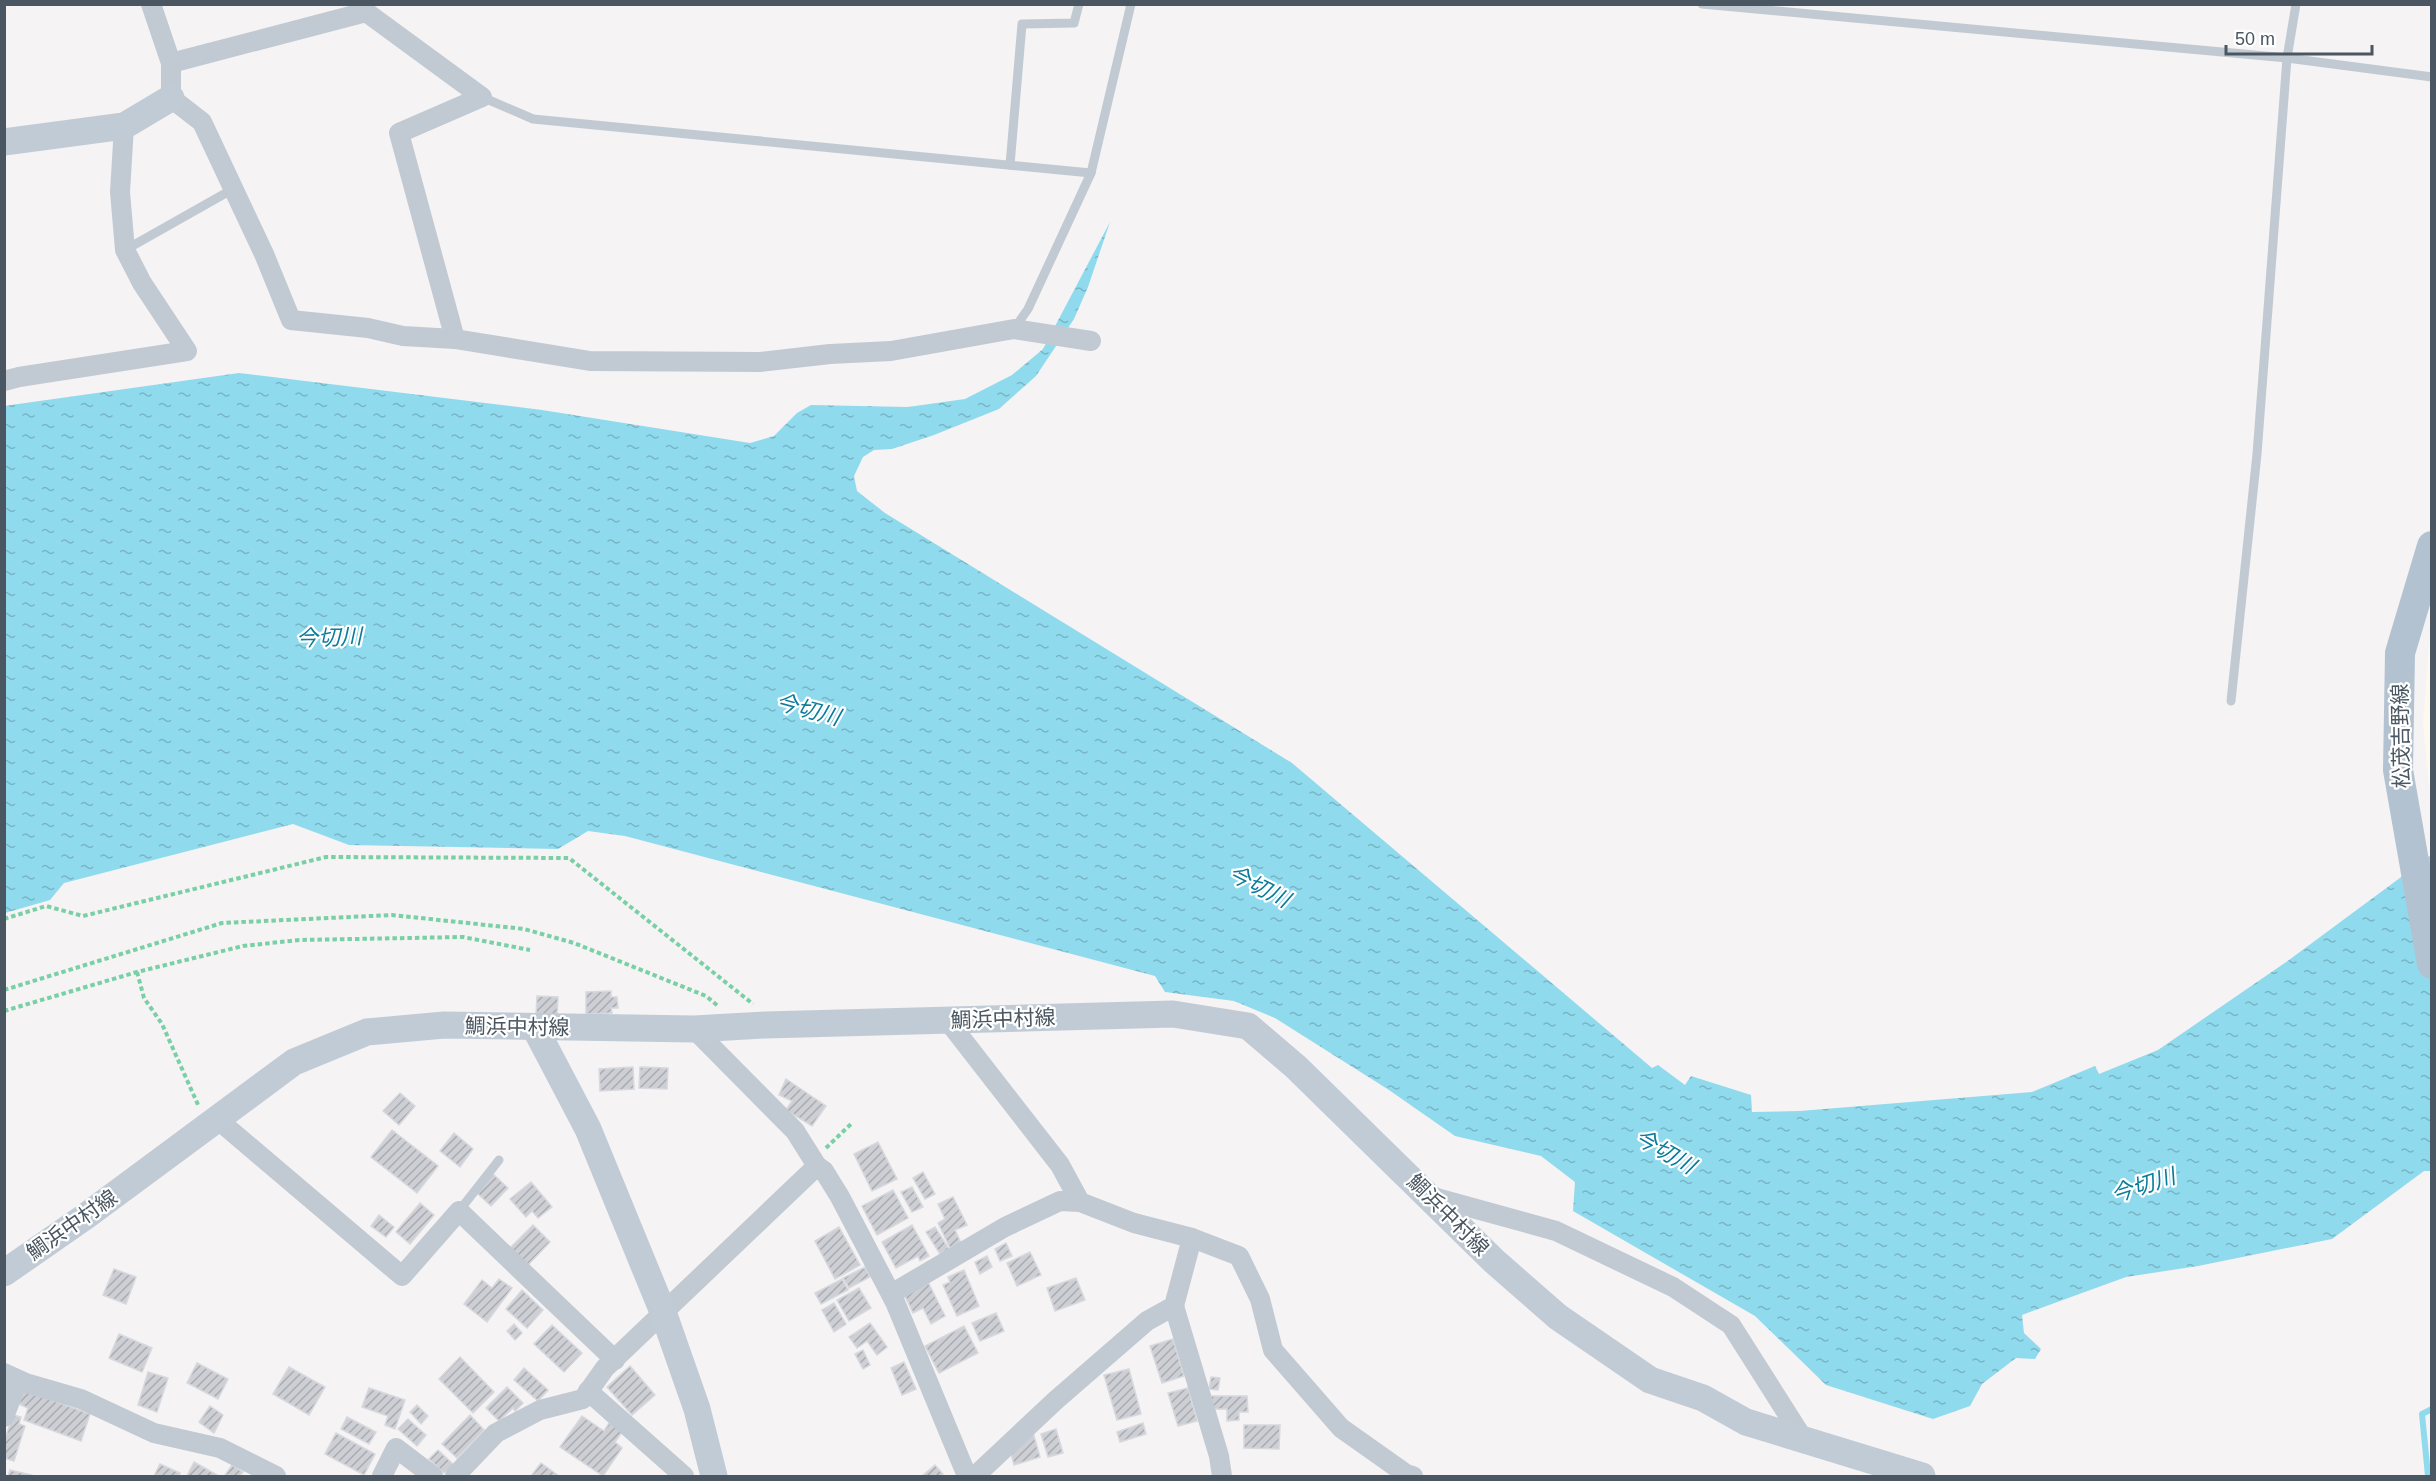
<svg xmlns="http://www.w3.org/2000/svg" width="2436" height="1481" viewBox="0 0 2436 1481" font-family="Arial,'Noto Sans JP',sans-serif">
<defs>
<pattern id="water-ripples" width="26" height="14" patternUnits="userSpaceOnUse" patternTransform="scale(1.5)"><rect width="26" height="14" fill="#90daee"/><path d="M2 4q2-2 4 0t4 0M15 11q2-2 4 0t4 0" fill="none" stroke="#78b4c4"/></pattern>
<pattern id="building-hatch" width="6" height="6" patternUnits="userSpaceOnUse" patternTransform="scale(1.5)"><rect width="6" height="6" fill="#cdcfd5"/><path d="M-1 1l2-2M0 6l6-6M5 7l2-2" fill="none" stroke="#a8abb0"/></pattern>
</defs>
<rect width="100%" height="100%" fill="#f5f3f3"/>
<!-- commercial -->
<polygon fill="#fdf9ef" points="2431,618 2431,806 2423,723"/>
<!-- water -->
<polygon fill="url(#water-ripples)" points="1110,222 1088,287 1074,319 1036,376 999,409 934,435 892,449 874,450 863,457 854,476 857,491 885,513 1292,763 1652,1068 1658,1065 1685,1085 1691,1076 1751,1095 1752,1112 1800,1111 2032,1092 2095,1066 2099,1074 2158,1050 2289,960 2431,855 2431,1171 2424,1171 2332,1239 2198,1266 2126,1277 2022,1315 2024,1333 2041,1349 2035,1359 2016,1358 1982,1384 1970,1406 1933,1419 1826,1385 1755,1316 1573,1211 1575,1182 1541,1156 1455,1136 1389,1090 1275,1018 1234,1001 1165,992 1155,976 625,836 588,831 558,849 349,845 293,824 64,883 50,900 5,913 4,406 239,373 542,410 750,443 774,436 797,413 811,405 908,407 965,399 1012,375 1043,349"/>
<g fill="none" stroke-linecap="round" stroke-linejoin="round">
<!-- stream -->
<polyline stroke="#90daee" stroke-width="6" points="2428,1476 2422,1414 2432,1409"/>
</g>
<!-- building -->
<g fill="url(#building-hatch)" stroke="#d7d9de" stroke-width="1.5">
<polygon points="611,991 611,997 617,997 618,1008 611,1008 612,1013 586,1014 586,992"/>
<polygon points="537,996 558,997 557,1017 536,1016"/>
<polygon points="633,1067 634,1089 600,1091 599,1069"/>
<polygon points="640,1067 668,1068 667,1089 639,1088"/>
<polygon points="786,1079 826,1106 812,1126 786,1110 792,1101 779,1095"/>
<polygon points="400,1093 415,1106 399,1125 383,1111"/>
<polygon points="392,1130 438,1166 417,1193 371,1157"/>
<polygon points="454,1133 473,1149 460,1167 440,1151"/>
<polygon points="878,1142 897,1179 872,1191 854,1154"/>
<polygon points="923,1172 935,1194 925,1199 913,1178"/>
<polygon points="493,1174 508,1188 491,1206 477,1193"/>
<polygon points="531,1182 552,1207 538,1218 532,1211 526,1217 510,1199"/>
<polygon points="912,1187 923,1207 912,1212 901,1192"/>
<polygon points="893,1190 908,1218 877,1235 862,1206"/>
<polygon points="953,1197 967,1225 955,1230 961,1243 950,1248 938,1223 945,1219 938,1204"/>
<polygon points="420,1203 434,1215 410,1244 396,1232"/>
<polygon points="379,1215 394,1227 386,1237 371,1226"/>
<polygon points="533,1225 550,1242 527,1266 510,1248"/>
<polygon points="912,1225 929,1256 920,1261 918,1256 896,1268 882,1242"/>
<polygon points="839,1227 860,1265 835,1279 815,1241"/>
<polygon points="935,1227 949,1249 940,1254 926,1232"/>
<polygon points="1006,1243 1012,1256 1000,1261 995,1249"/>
<polygon points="1030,1252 1041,1275 1017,1286 1007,1263"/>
<polygon points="987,1256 992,1267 980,1274 975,1262"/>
<polygon points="865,1267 870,1277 849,1288 843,1278"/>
<polygon points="114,1269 136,1277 126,1304 103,1295"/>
<polygon points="964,1270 979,1306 957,1316 943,1285 950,1282 948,1277"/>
<polygon points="1076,1278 1085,1300 1055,1311 1047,1288"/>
<polygon points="499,1279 512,1288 487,1322 464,1304 482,1280 492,1288"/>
<polygon points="842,1279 848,1290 821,1304 815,1293"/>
<polygon points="928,1282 945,1316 931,1324 923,1308 913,1313 904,1294"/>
<polygon points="859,1288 871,1308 849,1321 837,1300"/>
<polygon points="522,1290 543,1310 527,1328 506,1309"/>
<polygon points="834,1303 846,1324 834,1332 822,1310"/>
<polygon points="996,1313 1004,1331 980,1341 972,1323"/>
<polygon points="870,1323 887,1347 877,1355 867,1341 857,1348 849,1337"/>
<polygon points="514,1324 522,1333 515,1340 507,1331"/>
<polygon points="552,1325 582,1353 564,1372 534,1344"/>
<polygon points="964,1326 978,1353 939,1373 925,1346"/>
<polygon points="119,1334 152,1348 142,1372 109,1358"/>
<polygon points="1173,1339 1184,1376 1162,1383 1150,1346"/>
<polygon points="863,1350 870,1365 863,1369 855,1354"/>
<polygon points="460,1357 494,1392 473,1413 439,1379"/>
<polygon points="904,1362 916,1389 902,1395 891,1368"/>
<polygon points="197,1363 228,1379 218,1399 187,1383"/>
<polygon points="630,1366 655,1395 632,1415 607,1387"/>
<polygon points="289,1367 325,1387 309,1415 273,1394"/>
<polygon points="524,1368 548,1390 538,1401 514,1380"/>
<polygon points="1129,1369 1141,1414 1117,1420 1104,1375"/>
<polygon points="148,1372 168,1378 157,1412 138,1405"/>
<polygon points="1211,1377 1220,1378 1218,1390 1209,1389"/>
<polygon points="507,1387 523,1403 515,1411 513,1408 499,1421 486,1408"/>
<polygon points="369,1388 405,1400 395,1429 385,1425 388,1416 362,1407"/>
<polygon points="1188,1388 1197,1421 1178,1426 1168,1393"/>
<polygon points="24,1390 90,1414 81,1441 24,1420 28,1408 19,1404"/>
<polygon points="1211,1396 1247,1396 1248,1412 1239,1412 1239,1420 1227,1421 1227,1409 1211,1409"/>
<polygon points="417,1405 428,1416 421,1424 410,1412"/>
<polygon points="210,1406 223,1415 214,1433 199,1422"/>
<polygon points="13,1415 21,1417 19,1424 25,1426 14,1461 4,1458 4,1442"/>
<polygon points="470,1415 484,1430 457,1458 442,1444"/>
<polygon points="582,1416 604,1431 609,1423 622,1432 615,1442 622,1448 603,1476 560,1447"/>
<polygon points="347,1417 376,1432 369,1444 341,1429"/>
<polygon points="408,1419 426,1435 417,1446 398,1429"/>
<polygon points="1143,1423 1146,1434 1120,1442 1117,1432"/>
<polygon points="1244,1425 1280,1425 1279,1449 1244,1448"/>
<polygon points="1056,1429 1063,1453 1048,1457 1041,1434"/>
<polygon points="1033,1432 1040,1457 1014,1465 1010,1450"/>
<polygon points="336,1433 375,1454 364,1475 325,1454"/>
<polygon points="438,1450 453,1464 444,1473 429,1459"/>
<polygon points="194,1462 219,1476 187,1476"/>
<polygon points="541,1463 559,1476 531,1476"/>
<polygon points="160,1464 180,1473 179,1476 154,1476"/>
<polygon points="232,1465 243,1472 240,1476 225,1475"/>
<polygon points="935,1465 943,1474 940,1476 922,1476"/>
<polygon points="10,1470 32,1475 32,1476 8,1476"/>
</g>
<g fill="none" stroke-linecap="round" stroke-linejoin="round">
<!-- path -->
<g stroke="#7ad0a6" stroke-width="4" stroke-dasharray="4.5 3" stroke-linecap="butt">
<polyline points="4,919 46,906 83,916 326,857 569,858 753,1004"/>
<polyline points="137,972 144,998 162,1024 199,1107"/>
<polyline points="4,990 222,923 392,915 524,929 574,943 706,996 718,1006"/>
<polyline points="4,1011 137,972 243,946 299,940 463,937 530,950"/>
<polyline points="826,1148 853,1122"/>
</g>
<!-- lane -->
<g stroke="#c1cad2" stroke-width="9">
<polyline points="1702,4 2287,58 2432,77"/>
<polyline points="482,97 533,119 1091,173 1131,4"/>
<polyline points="1010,165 1022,24 1074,23 1079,4"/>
<polyline points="125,250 233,189"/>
<polyline points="1014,329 1028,309 1091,173"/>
<polyline points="2231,701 2257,454 2287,58 2296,4"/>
<polyline points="459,1211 499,1160"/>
</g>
<!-- street -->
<g stroke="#c1cad2" stroke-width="20">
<polyline points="151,4 171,63 171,98 202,122 264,254 291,320 368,328 403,336 455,339 590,361 760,362 830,354 891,351 1014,329 1091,341"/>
<polyline points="171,63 366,12 482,97 399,133 455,339"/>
<polyline points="4,381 19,377 187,351 142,283 125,250 120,192 124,126"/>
<polyline points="694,1029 795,1131 817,1166 824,1171 840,1197 895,1302 967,1476"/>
<polyline points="217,1119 402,1276 459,1211 615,1360"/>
<polyline points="1429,1196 1556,1231 1673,1287 1731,1325 1804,1440"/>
<polyline points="1192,1238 1239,1256 1260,1299 1273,1350 1341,1428 1406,1474 1413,1476"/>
<polyline points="891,1294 1005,1227 1060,1201 1080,1202 1060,1165 948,1021"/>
<polyline points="1174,1306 1219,1456 1222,1476"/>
<polyline points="4,1373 26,1383 81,1399 154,1433 220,1448 276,1476"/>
<polyline points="588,1391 684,1476"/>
<polyline points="4,1417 18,1380"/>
<polyline points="382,1476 396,1448 433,1476"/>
<polyline points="455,1476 496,1433 540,1410 583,1399 605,1368 817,1166"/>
<polyline points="975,1476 1056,1400 1147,1321 1174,1306 1192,1238 1134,1223 1080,1202"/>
</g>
<!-- secondary -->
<g stroke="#c1cbd6" stroke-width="27">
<polyline points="4,142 124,126 171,98"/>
<polyline points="535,1028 588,1129 663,1312 697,1409 714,1476"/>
<polyline points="4,1273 86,1216 294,1062 367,1032 444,1025 694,1029 765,1025 1173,1014 1248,1026 1296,1067 1494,1261 1558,1317 1650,1380 1703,1398 1746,1422 1922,1476"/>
</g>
<!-- primary -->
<polyline stroke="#b3c2d1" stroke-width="30" points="2432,546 2400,653 2398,770 2432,964"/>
</g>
<g text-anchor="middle" stroke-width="4.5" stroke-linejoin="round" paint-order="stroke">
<!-- street labels -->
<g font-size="21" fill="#4a5661" stroke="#fff">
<text transform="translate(2401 736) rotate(-91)" y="7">松茂吉野線</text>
<text transform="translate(1003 1019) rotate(-2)" y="7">鯛浜中村線</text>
<text transform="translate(517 1027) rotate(1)" y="7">鯛浜中村線</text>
<text transform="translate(1448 1215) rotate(45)" y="7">鯛浜中村線</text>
<text transform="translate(72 1225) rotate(-35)" y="7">鯛浜中村線</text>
</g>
<!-- water labels -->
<g font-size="22" font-style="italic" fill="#0c7c9b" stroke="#fff">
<text transform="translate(329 637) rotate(-2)" y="8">今切川</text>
<text transform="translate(808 709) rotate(15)" y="8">今切川</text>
<text transform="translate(1259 886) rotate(27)" y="8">今切川</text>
<text transform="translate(1665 1151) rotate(30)" y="8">今切川</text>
<text transform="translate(2143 1185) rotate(-18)" y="8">今切川</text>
</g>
</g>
<!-- border -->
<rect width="2436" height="1481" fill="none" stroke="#4a5661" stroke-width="12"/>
<!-- scale -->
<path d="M2226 45v9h146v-9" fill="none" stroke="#4a5661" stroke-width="3"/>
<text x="2235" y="45" font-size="18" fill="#4a5661" stroke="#ffffff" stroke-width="4.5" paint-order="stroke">50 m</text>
</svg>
